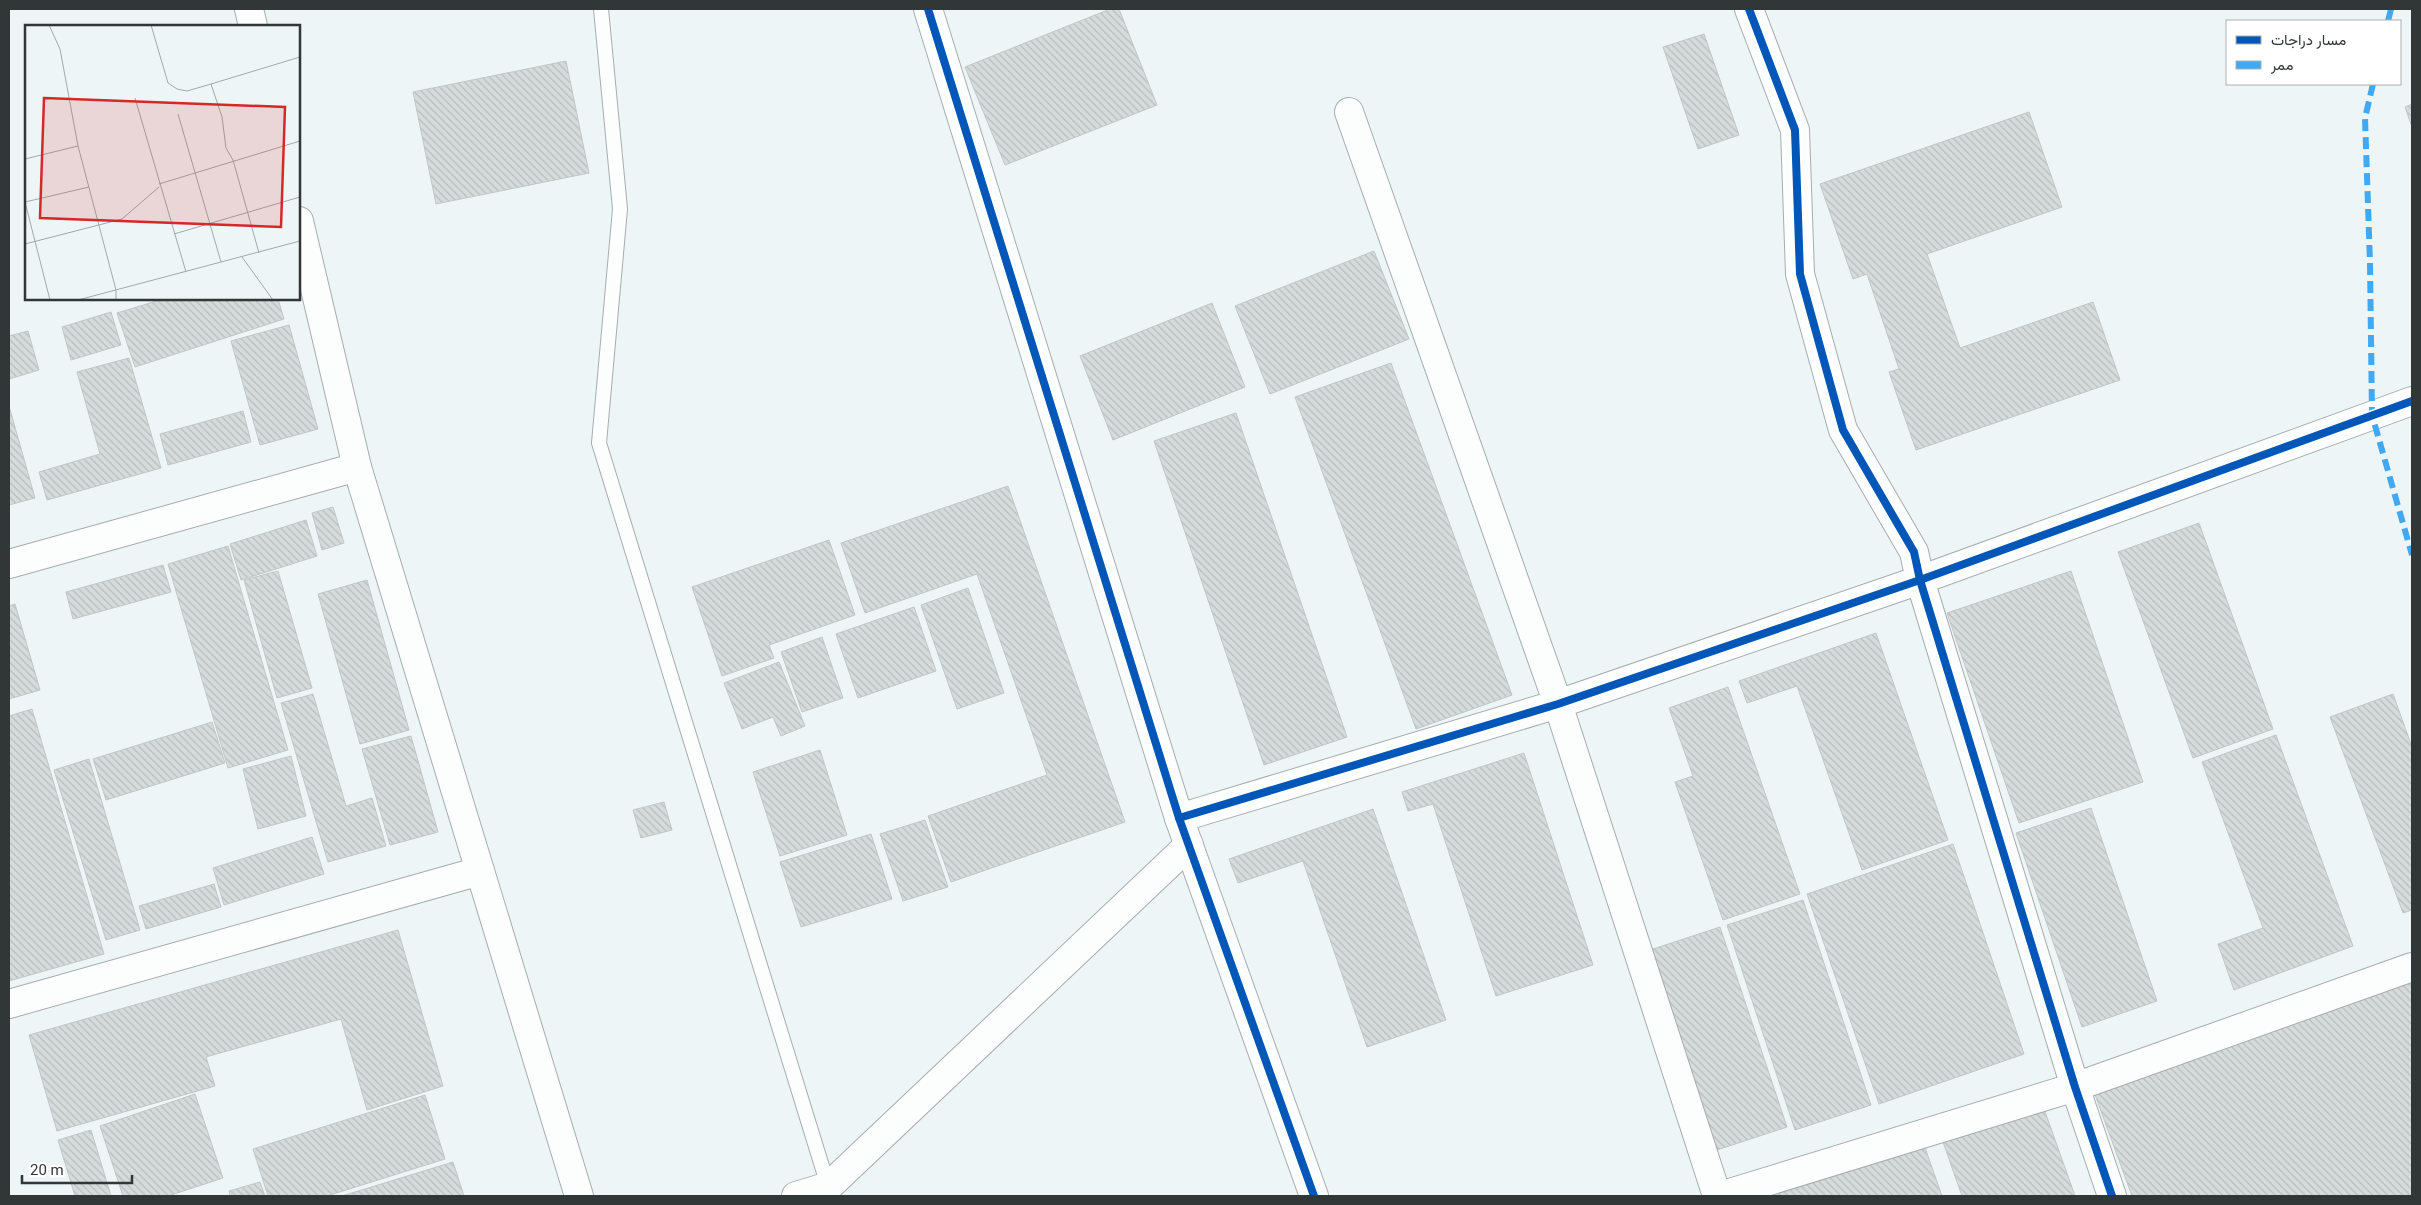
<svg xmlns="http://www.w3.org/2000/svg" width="2421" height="1205" viewBox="0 0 2421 1205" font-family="Roboto,Vazirmatn,sans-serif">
<defs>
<pattern id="building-back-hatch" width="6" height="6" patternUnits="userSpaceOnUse" patternTransform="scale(1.25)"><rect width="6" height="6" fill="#d6dbdc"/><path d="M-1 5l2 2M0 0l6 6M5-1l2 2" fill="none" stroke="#b8bdbd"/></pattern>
</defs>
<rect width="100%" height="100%" fill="#eef5f6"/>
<!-- building -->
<g fill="url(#building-back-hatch)" stroke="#c1c7c8">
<polygon points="1110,9 1119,9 1157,105 1005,165 965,67"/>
<polygon points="1704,34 1739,135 1698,149 1663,47"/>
<polygon points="566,61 589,173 436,204 413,92"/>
<polygon points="2412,104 2412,127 2405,107"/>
<polygon points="2029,112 2062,207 1927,254 1960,348 2093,302 2120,380 1916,450 1889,372 1899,369 1867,274 1853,279 1820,184"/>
<polygon points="1374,251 1409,339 1270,394 1235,306"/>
<polygon points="163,299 278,299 284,319 135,367 117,313"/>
<polygon points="1212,303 1245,387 1113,440 1080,356"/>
<polygon points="111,312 121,345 71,360 62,327"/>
<polygon points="289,325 318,429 260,445 231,341"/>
<polygon points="28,331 39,370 9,379 9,336"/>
<polygon points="129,358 161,468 47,500 39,472 100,454 77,372"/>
<polygon points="1391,363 1512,695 1416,729 1295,397"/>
<polygon points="9,406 35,498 9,505"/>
<polygon points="243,411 251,442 168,465 160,434"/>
<polygon points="1236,413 1347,737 1264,765 1154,441"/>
<polygon points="1008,486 1125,822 951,882 928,816 1047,775 977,574 865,613 841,543"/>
<polygon points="333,507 344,543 322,550 312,513"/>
<polygon points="306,520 317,556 241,580 230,544"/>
<polygon points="2199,523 2273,729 2193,758 2118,552"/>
<polygon points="829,540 855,615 769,645 774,658 722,676 692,587"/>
<polygon points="228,546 288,750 228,768 168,564"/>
<polygon points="163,565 171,592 73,619 66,592"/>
<polygon points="278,571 312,688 277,698 244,580"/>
<polygon points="2071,571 2143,782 2019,823 1947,613"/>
<polygon points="367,580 409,730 360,744 318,594"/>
<polygon points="968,588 1004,693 957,709 921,605"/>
<polygon points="15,604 40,690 9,699 9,606"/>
<polygon points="914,607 936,671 858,698 836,634"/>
<polygon points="1876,633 1948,840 1862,870 1797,686 1747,703 1739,681"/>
<polygon points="822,637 843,698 802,712 781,652"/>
<polygon points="779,662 805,726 781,736 773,717 742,729 724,683"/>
<polygon points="1728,687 1800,894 1723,920 1675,782 1693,776 1669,708"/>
<polygon points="313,694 346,806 372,798 386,846 328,862 281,703"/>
<polygon points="2393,694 2412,747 2412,910 2403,913 2330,717"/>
<polygon points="32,709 104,954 9,981 9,716"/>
<polygon points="212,722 225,763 106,800 93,759"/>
<polygon points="2276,735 2353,946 2234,990 2218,944 2263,928 2202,762"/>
<polygon points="411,736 438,832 390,845 362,749"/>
<polygon points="820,750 847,835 780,856 753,772"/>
<polygon points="1524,753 1593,965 1496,996 1433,804 1408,811 1402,792"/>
<polygon points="291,756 306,816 258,829 243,769"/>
<polygon points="89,759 140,930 106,940 54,770"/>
<polygon points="664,802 672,830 641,838 633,810"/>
<polygon points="2091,808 2157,1001 2082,1027 2016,833"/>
<polygon points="1373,809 1446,1020 1367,1047 1303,861 1238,883 1229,859"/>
<polygon points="925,820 948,887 903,901 880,834"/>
<polygon points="871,834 892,899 801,927 780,862"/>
<polygon points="312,837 324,874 224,905 213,868"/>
<polygon points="1953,844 2024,1054 1879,1104 1807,894"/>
<polygon points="214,884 221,907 146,929 139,906"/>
<polygon points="1803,900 1871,1105 1795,1130 1727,925"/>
<polygon points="1720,927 1787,1127 1717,1150 1650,950"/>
<polygon points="398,930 443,1086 367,1110 341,1019 206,1057 215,1086 57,1131 29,1035"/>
<polygon points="2412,977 2412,1196 2132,1196 2094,1092"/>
<polygon points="195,1094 223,1178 168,1196 123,1196 100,1126"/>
<polygon points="425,1095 445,1159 327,1196 268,1196 253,1149"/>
<polygon points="2043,1106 2075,1196 1962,1196 1943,1142"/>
<polygon points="91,1130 111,1196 75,1196 58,1140"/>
<polygon points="1923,1142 1942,1196 1764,1196"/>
<polygon points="453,1162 464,1196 342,1196"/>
<polygon points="260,1182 265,1196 230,1196 229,1191"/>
</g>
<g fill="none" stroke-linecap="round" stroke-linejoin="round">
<!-- service casing -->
<g stroke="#a7acad" stroke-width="16">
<polyline id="service" points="601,9 620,209 599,443 829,1189"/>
</g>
<!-- minor casing -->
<g stroke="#a7acad" stroke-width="30">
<g id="minor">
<polyline points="249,9 253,26"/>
<polyline points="928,9 1179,818 1314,1196"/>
<polyline points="1749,9 1795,130 1800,274 1843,430 1914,552 1920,580 2075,1087 2112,1196"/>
<polyline points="1349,112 1558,704 1717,1196"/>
<polyline points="299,221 357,467 579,1196"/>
<polyline points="9,564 357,467"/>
<polyline points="1179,818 1558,704 1920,580 2412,401"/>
<polyline points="9,1004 480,871"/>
<polyline points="796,1196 829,1186 1189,845"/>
<polyline points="1720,1196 2075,1087 2412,967"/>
</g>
</g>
<!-- service -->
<use href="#service" stroke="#fcfefe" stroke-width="14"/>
<!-- minor -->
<use href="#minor" stroke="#fcfefe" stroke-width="28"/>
<!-- quiet -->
<g stroke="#3fa9f5" stroke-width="6" stroke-dasharray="12 6" stroke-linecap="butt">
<polyline points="2388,21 2391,9"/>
<polyline points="2373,84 2365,118 2370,263 2372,415 2412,555"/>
</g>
<!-- cycleway casing -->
<g stroke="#fff" stroke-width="11">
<g id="cycleway">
<polyline points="928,9 1179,818 1314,1196"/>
<polyline points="1749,9 1795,130 1800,274 1843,430 1914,552 1920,580 2075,1087 2112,1196"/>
<polyline points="1179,818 1558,704 1920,580 2412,401"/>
</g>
</g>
<!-- cycleway -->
<use href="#cycleway" stroke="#0057b8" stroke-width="8"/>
</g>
<!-- overview -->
<g transform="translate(25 25)">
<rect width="275" height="275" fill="#eef5f6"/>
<path fill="none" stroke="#a2a9aa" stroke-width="1" d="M 24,0 L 35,24 L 53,121 L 91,265 L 91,275M 126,0 L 143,58 L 152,64 L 162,66 L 186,59 L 275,32M 186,59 L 197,92 L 201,123 L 208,135 L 234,228M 110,73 L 161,247M 153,89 L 196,237M 0,134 L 53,121M 134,159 L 275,116M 0,177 L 25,275M 0,177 L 64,162M 149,209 L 275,172M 0,219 L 97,194 L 134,162M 217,232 L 248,275M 53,275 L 275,216"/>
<path fill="#d62828" fill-opacity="0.15" stroke="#d62828" stroke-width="2.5" d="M 19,73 L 260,82 L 256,202 L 15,193 Z"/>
<rect width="275" height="275" fill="none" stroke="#313637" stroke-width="2.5"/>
</g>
<!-- border -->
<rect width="2421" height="1205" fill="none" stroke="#313637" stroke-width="20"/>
<!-- legend -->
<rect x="2226" y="20" width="175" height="65" fill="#ffffff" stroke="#adafaf"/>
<rect x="2236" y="36" width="25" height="8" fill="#0057b8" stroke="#adafaf"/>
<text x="2271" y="45" font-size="15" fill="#313637">مسار دراجات</text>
<rect x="2236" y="61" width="25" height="8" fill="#3fa9f5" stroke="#adafaf"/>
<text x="2271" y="70" font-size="15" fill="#313637">ممر</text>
<!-- scale -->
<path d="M22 1175v8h110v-8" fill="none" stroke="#313637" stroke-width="2.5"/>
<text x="30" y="1175" font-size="15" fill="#313637" stroke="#ffffff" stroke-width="4" paint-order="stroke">20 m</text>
</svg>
